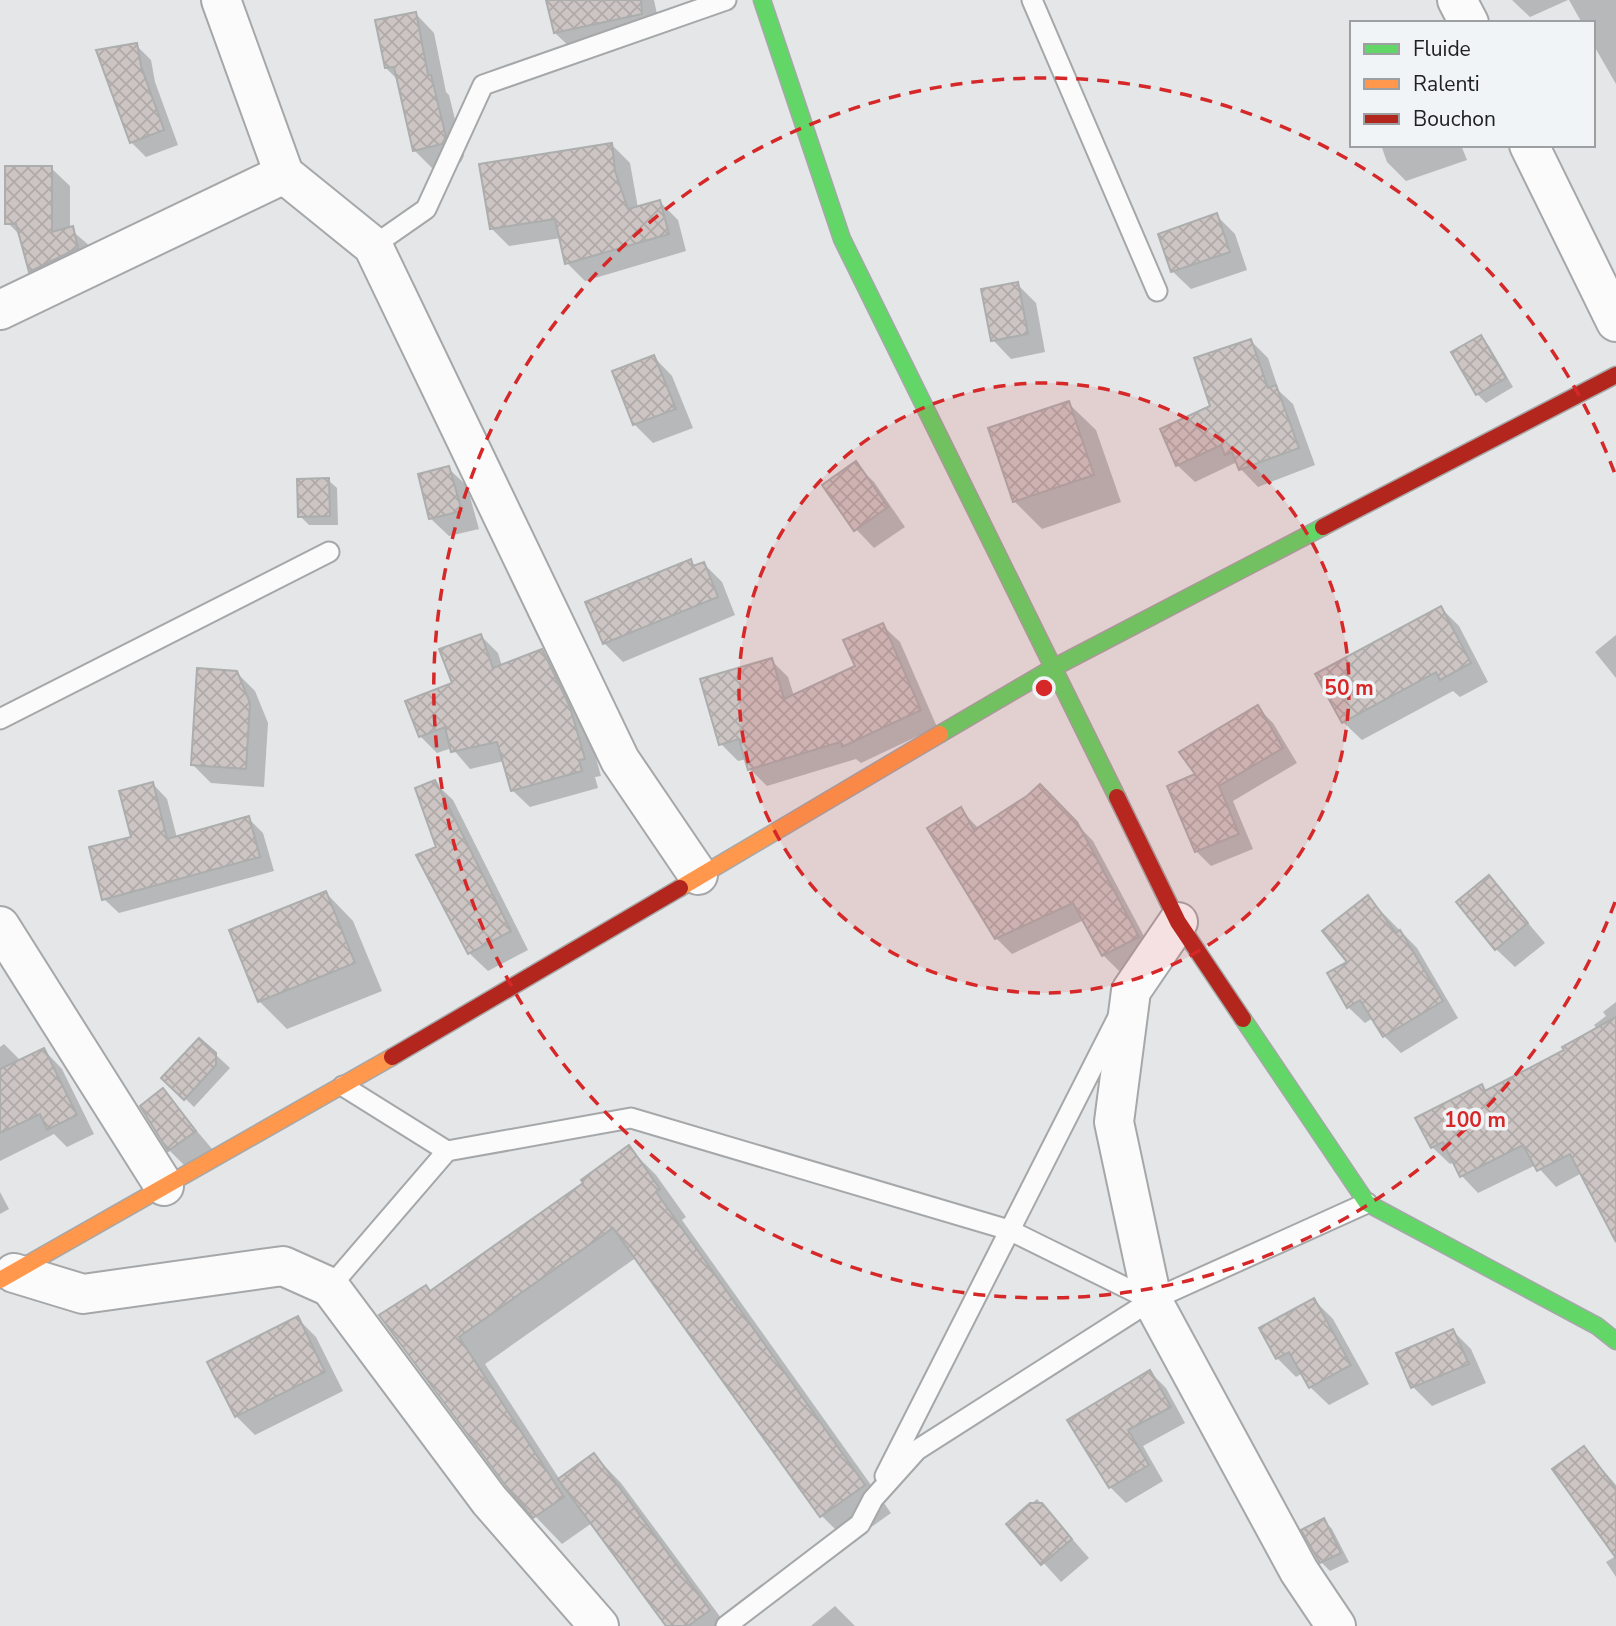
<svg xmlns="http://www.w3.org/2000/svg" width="1616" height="1626" viewBox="0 0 1616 1626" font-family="'Nunito Sans',sans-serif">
<defs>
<pattern id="building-cross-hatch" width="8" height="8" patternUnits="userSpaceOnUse" patternTransform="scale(1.75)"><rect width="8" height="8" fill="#ccc5c4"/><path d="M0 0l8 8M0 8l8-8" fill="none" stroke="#afa9a8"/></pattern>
</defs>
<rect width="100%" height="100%" fill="#e4e6e8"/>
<!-- shadow -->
<g fill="#0003">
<polygon points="548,0 654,0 661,33 574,51 555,33"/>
<polygon points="1512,0 1568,0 1530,17"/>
<polygon points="1569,0 1616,0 1616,84 1593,44 1593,23 1582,23"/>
<polygon points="416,14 434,33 446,92 449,95 464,156 461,162 433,169 414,150 398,80 386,68"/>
<polygon points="136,45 151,60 155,82 178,145 146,157 131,142"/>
<polygon points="612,145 630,163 638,208 660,202 678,220 686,251 585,281 567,263 561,238 509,246 491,228"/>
<polygon points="1381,145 1461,145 1467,160 1406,181 1387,162"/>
<polygon points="51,168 70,186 70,229 91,247 49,289 31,271 21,236 7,222"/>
<polygon points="1216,215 1235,234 1247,270 1191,289 1172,271"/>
<polygon points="1017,284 1036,303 1045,352 1011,359 993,340"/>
<polygon points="1481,337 1489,346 1513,387 1486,403 1477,394"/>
<polygon points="1251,341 1268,358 1279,391 1293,404 1315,465 1258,487 1235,463 1195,482 1177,465"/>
<polygon points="654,357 672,376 693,428 653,443 634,424"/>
<polygon points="1068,403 1096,430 1121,502 1042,529 1015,502 990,429"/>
<polygon points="855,464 874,482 905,527 874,548 856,529"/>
<polygon points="448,468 467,486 479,529 449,536 430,518"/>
<polygon points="328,480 337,488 338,525 309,525 300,516"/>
<polygon points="690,561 696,567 704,564 722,582 735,615 623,662 604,643"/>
<polygon points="1441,608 1459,626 1488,682 1460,697 1453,691 1362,740 1343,722"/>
<polygon points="882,625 900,642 937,727 861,763 856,759 767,786 750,769 747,759 738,761 721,744 771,660 788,677 794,696 857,667"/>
<polygon points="1616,635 1616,678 1595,652"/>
<polygon points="481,636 498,653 502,666 542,651 559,669 587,726 601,776 595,777 598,788 530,807 512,790 504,761 470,769 452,748 437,753 420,736"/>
<polygon points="236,672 255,691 268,723 264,787 211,783 193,765"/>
<polygon points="1258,708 1273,723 1297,763 1233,801 1253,849 1211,866 1196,851 1198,775"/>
<polygon points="434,782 453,800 528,950 488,971 469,953 438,848"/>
<polygon points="153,784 167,799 177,838 248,818 263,833 274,871 119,913 104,899 133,838"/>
<polygon points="1040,786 1093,841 1153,953 1119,971 1103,955 1084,920 1012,954 996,938 960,809 979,829 1029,797"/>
<polygon points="1489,877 1545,943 1515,967 1496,949"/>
<polygon points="326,893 353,921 382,991 287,1029 259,1001"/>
<polygon points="1368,898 1417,948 1458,1018 1401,1053 1384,1036 1373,1018 1365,1023 1348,1007 1349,962"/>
<polygon points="1616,1002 1616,1229 1582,1173 1556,1187 1536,1165 1478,1193 1461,1175 1455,1162 1450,1164 1432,1147 1482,1086 1487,1092 1566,1051 1597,1029 1594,1025 1606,1016 1603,1012"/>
<polygon points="200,1040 230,1068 194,1107 164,1078"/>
<polygon points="4,1044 21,1061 44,1050 62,1069 94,1134 67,1147 54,1134 0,1161 0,1047"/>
<polygon points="163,1091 213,1150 188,1169 169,1150"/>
<polygon points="629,1148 656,1175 686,1217 682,1220 891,1513 849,1543 822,1516 637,1257 485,1364 560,1480 594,1455 621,1483 727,1626 668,1626 592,1523 562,1544 535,1516 431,1293 586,1184"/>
<polygon points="0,1192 9,1209 0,1214"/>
<polygon points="1314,1300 1333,1319 1369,1384 1329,1405 1310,1387 1303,1373 1296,1377 1277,1358"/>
<polygon points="297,1318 316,1337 343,1391 255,1435 236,1416"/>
<polygon points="1453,1331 1471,1349 1486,1383 1432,1406 1413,1387 1398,1354"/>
<polygon points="1150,1372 1166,1388 1185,1423 1143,1446 1163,1481 1126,1503 1110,1487 1070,1420"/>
<polygon points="1584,1448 1616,1485 1616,1530"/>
<polygon points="1037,1499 1089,1558 1061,1582 1008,1524"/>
<polygon points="1324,1520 1332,1529 1349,1562 1330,1571 1321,1562"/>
<polygon points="1616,1556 1616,1577 1606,1562"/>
<polygon points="835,1606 855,1626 811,1626"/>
</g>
<!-- building -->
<g fill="url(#building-cross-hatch)" stroke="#acadad" stroke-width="2">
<polygon points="546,0 641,0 642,14 554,33"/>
<polygon points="416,12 428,75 431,75 446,137 442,144 413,151 394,67 385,68 375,20"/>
<polygon points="137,43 141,66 164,130 130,143 96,50"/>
<polygon points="612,143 615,171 628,209 660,200 669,234 565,264 555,219 490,229 479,164"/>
<polygon points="5,166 52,166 52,232 73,226 78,248 29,272 16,224 5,224"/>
<polygon points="1217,213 1230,252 1171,272 1158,234"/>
<polygon points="1018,282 1028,334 991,341 981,289"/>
<polygon points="1481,335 1506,378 1476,395 1451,352"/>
<polygon points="1251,339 1268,388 1276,385 1299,448 1239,470 1232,452 1225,455 1221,445 1176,466 1160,429 1210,406 1194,358"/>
<polygon points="654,355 676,409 633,425 612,371"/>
<polygon points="1069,401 1094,475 1013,502 988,428"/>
<polygon points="856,461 888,507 854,531 822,485"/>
<polygon points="449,466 462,511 429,519 418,474"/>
<polygon points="329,478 330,516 298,517 297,479"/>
<polygon points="691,559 693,566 704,562 718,597 603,644 585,602"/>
<polygon points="1441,606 1471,663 1440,680 1436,672 1342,723 1315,674"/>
<polygon points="883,623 921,710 842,747 840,742 748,770 739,739 719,745 700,679 772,658 784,699 855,666 843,640"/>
<polygon points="481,634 493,668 542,649 570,707 585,759 579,760 582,771 511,791 497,742 451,752 445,727 419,737 405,701 452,683 439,649"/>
<polygon points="197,668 237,671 250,703 246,769 191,765"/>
<polygon points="1258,705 1283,748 1219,786 1239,834 1195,852 1167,786 1195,774 1179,752"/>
<polygon points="435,780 511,931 468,954 416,855 436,847 415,788"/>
<polygon points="153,782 167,839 249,816 260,857 102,900 89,847 131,837 119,791"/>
<polygon points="1040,784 1077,822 1139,937 1102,956 1073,903 995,939 927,828 961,807 974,830 1027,796"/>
<polygon points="1489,875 1528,923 1495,950 1456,902"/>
<polygon points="326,891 355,963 258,1002 229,930"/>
<polygon points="1368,895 1396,933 1400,930 1443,1001 1383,1037 1360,1000 1347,1008 1327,973 1347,962 1322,931"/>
<polygon points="1616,1017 1616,1242 1570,1154 1537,1171 1523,1145 1460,1177 1443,1142 1431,1148 1415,1118 1482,1084 1485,1091 1564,1050 1562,1047"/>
<polygon points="199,1038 216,1053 216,1065 184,1100 161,1078"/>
<polygon points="44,1048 77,1115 47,1130 40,1114 0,1133 0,1069"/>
<polygon points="163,1088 196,1131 168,1151 140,1106"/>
<polygon points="629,1145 660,1189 656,1192 865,1485 820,1517 613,1228 459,1337 564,1497 533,1518 506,1486 379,1315 426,1285 430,1291 583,1183 581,1180"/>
<polygon points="1314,1298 1351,1365 1309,1388 1289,1352 1276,1359 1259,1328"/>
<polygon points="298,1316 325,1372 235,1417 207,1362"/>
<polygon points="1453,1329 1469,1364 1411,1388 1396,1353"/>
<polygon points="1150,1370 1171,1407 1128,1430 1149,1465 1109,1488 1067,1420"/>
<polygon points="1584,1446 1616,1489 1616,1558 1552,1469"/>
<polygon points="594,1453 710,1610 688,1626 666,1626 558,1479"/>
<polygon points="1030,1503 1042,1503 1072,1539 1041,1565 1006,1524"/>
<polygon points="1324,1518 1341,1553 1320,1563 1301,1530"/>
</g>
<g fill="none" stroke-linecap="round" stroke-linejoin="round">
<!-- lane casing -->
<g stroke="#a5a7a8" stroke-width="23">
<g id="lane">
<polyline points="1032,0 1157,291"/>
<polyline points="373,246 426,209 483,85 726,0"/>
<polyline points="0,719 329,552"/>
<polyline points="343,1086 447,1151 631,1118 1009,1230 1151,1300"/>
<polyline points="330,1287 447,1151"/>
<polyline points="885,1476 1117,1019"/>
<polyline points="726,1626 860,1524 873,1499 917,1450 1152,1300 1367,1203"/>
</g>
</g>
<!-- street casing -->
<g stroke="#a5a7a8" stroke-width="42">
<g id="street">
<polyline points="221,0 284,174 373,246 620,760 698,875"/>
<polyline points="1457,0 1469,23"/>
<polyline points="1529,145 1616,322"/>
<polyline points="0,310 284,174"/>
<polyline points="1178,922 1131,991 1114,1122 1152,1300 1299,1571 1336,1626"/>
<polyline points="0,926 164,1186"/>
<polyline points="14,1273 83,1294 283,1266 330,1287 489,1500 599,1626"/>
</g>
</g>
<!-- fast casing -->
<g stroke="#a5a7a8" stroke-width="19">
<g id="fast">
<polyline points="762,0 842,239 1117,797"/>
<polyline points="940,734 1051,669 1323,527"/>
<polyline points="1243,1019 1367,1203 1597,1326 1616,1341"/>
</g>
</g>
<!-- slow casing -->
<g stroke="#a5a7a8" stroke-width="19">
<g id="slow">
<polyline points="680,888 940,734"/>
<polyline points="0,1280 392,1057"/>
</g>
</g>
<!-- jam casing -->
<g stroke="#a5a7a8" stroke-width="19">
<g id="jam">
<polyline points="1323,527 1616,375"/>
<polyline points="1117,797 1178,922 1243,1019"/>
<polyline points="392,1057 680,888"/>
</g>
</g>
<!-- lane -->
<use href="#lane" stroke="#fbfbfc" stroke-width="19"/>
<!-- street -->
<use href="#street" stroke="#fbfbfc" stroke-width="38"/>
<!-- fast -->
<use href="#fast" stroke="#63d668" stroke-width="16"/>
<!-- slow -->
<use href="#slow" stroke="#ff974d" stroke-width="16"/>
<!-- jam -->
<use href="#jam" stroke="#b3261e" stroke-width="16"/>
</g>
<!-- distance rings -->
<circle cx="1044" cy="688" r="305" fill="#d62828" fill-opacity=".12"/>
<g fill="none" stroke="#d62828" stroke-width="3.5" stroke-dasharray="12 9">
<circle cx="1044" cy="688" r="305"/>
<path d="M1615 902A610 610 0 1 1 1615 474"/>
</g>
<circle cx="1044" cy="688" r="10" fill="#d62828" stroke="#f1f4f6" stroke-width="3.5"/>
<g font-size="21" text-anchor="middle" font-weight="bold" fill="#d62828" stroke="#f1f4f6" stroke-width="7" stroke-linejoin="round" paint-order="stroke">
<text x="1349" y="695">50 m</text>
<text x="1475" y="1127">100 m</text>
</g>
<!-- legend -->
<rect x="1350" y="21" width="245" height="126" fill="#f1f4f6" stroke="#9da0a1" stroke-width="2"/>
<rect x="1364" y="44" width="35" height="10" fill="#63d668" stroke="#9da0a1" stroke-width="2"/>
<text x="1413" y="56" font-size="21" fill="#202122">Fluide</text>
<rect x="1364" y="79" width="35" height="10" fill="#ff974d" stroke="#9da0a1" stroke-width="2"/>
<text x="1413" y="91" font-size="21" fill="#202122">Ralenti</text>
<rect x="1364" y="114" width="35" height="10" fill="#b3261e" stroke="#9da0a1" stroke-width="2"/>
<text x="1413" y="126" font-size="21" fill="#202122">Bouchon</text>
</svg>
